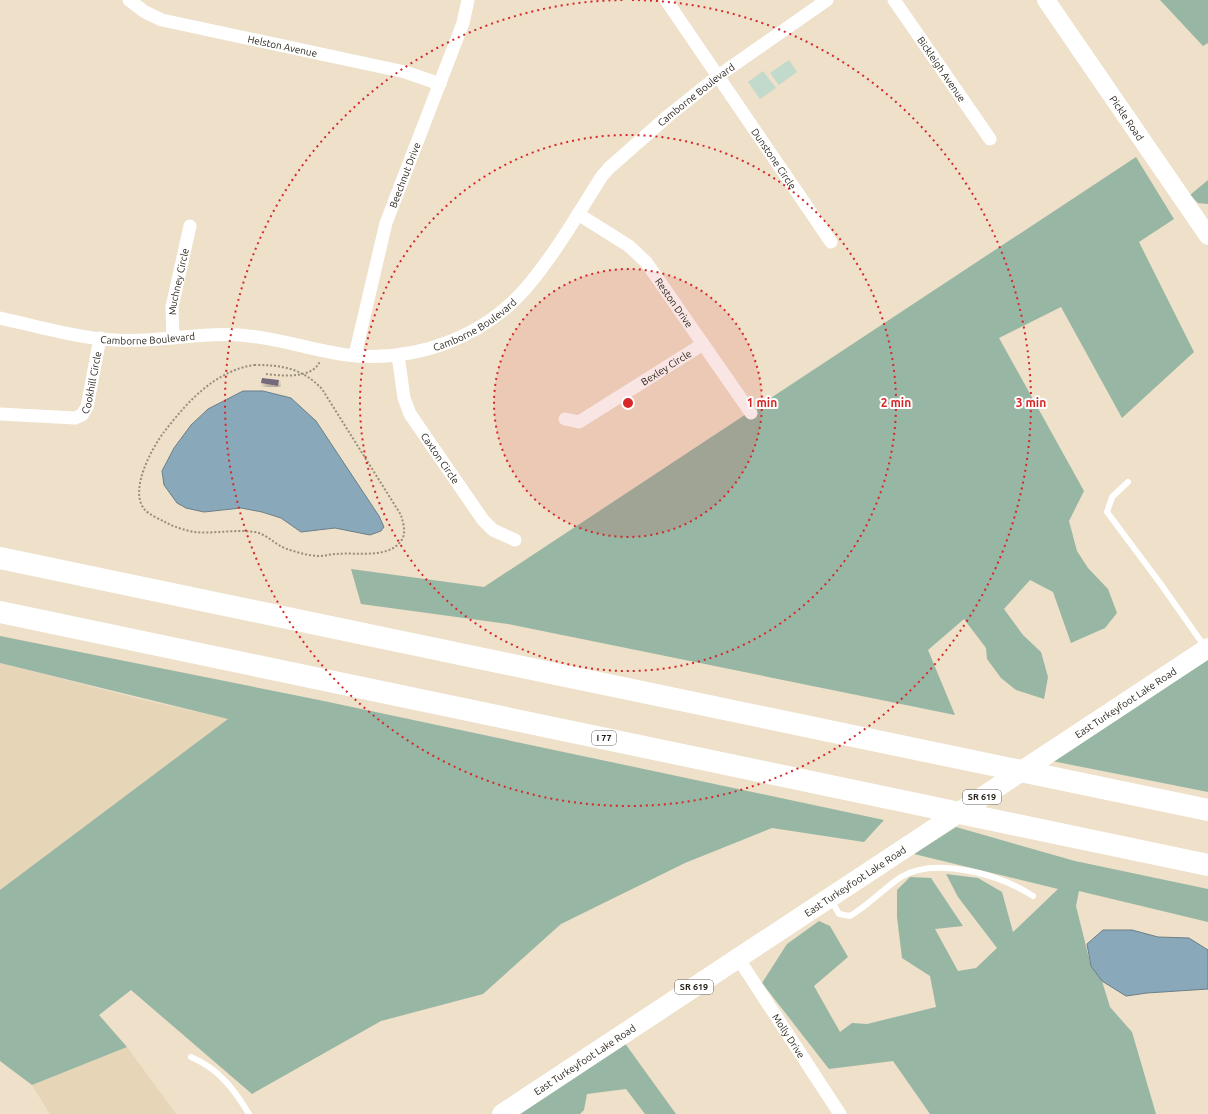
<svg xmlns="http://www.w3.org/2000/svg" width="1208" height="1114" viewBox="0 0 1208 1114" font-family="Ubuntu,sans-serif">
<defs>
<filter id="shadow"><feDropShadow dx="2.5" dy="4.5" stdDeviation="2" flood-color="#0004"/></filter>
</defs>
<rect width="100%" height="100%" fill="#eee0c9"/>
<!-- built -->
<g fill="#e7d5b8">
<polygon points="0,663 144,700 228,719 0,890"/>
<polygon points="127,1047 176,1114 50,1114 32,1085"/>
</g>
<!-- green -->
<g fill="#c1dacb">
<polygon points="789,60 797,72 779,85 770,73"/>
<polygon points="763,71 776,88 760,99 748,82"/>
</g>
<!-- forest -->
<g fill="#98b6a4">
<polygon points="1160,0 1208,0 1208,43 1203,46"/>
<polygon points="1136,157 1174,219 1139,242 1194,352 1122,418 1061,307 999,338 1084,491 1069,521 1077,551 1088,568 1108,589 1117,613 1105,628 1071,643 1053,592 1030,580 1004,609 1023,635 1041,652 1048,677 1044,699 1016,690 1001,678 987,659 986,648 964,619 928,650 955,715 508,624 361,604 351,569 484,587"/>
<polygon points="1208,180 1208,204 1198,203 1190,195"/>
<polygon points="0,636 319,700 884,820 864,842 772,828 685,863 561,924 483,994 381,1021 252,1094 131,990 99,1015 127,1047 32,1085 0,1061 0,890 228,719 0,663"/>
<polygon points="1208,655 1208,792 1052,761"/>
<polygon points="956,827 1075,861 1208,889 1208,922 1079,891 1076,906 1091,966 1102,981 1110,1007 1132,1032 1156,1114 930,1114 893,1061 829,1069 762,983 787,944 819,921 830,926 848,957 814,986 840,1032 852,1023 867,1024 936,1007 930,976 902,958 897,917 897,890 910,877 931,878 963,926 935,929 958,971 976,968 997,948 958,897 946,874 978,878 1002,892 1013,932 1058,889 914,854"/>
<polygon points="624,1042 676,1114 645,1114 626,1089 587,1094 584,1110 580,1114 520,1114"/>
</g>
<!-- water -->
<g fill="#89a8b9" stroke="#6b7f88">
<polygon points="243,391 263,391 291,398 316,421 379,516 384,527 381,531 370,535 335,528 301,532 281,518 262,512 241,508 204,512 186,508 177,503 164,485 162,471 174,448 191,425 208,409"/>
<polygon points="1103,930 1132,930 1158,937 1189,938 1208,950 1208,989 1147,993 1126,996 1102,981 1091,966 1087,944"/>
</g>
<!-- building -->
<polygon fill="#75697c" filter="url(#shadow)" points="262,378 279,380 278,386 261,383"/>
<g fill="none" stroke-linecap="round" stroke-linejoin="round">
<!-- path -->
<g stroke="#988e7d" stroke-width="2" stroke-dasharray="2 2" stroke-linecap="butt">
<path d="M 254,365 C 282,365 302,368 322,389 L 401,515 C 403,523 407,533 401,541 C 388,559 356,552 337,554 C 331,554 325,556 319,556 C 309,556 296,552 287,549 C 275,545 267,534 255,532 C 235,529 214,534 194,532 C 184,530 174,527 165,522 C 159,519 150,515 145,510 C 128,491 152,448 164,432 C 188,401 215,371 254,365 Z"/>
<path d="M 266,374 C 282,376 313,379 320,361"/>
</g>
<!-- lane -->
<g stroke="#fff" stroke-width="6">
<polyline points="1128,482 1112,497 1107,512 1160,583 1205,647"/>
<path d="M 831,900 L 839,914 L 850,916 C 869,905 883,889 901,877 C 936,856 1001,875 1033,896"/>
<path d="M 191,1057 C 219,1069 234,1089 249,1114"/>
</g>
<!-- street -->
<g stroke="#fff" stroke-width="13">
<path id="s1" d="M 129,0 L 145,12 L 162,20 L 405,72 L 440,84"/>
<path id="s2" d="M 666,0 L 831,242"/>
<path id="s3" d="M 894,0 L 990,139"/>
<path id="s4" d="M 578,214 L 629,246 L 646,262 L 751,413"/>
<path id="s5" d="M 0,318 C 37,326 77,338 115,340 C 156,343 197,332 239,335 C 275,337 311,350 347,355 C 416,363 487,337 531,282 C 558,249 579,212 602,176 L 609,168 L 668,116 L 718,76 L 827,0"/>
<path id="s6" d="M 173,338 L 172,307 L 190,226"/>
<path id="s7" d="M 355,355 L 386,223 L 463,23 L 468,0"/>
<path id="s8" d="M 398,355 L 404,398 L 410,414 L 483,520 L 493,530 L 515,540"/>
<path id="s9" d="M 0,414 L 75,418 L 82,415 L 87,407 L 100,338"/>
<path id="s10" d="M 565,419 L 579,422 L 703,344"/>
<path id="s11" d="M 738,958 L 840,1114"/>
</g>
<!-- secondary -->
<path stroke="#fff" stroke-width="18" id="s12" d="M 1046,0 L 1208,236"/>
<!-- primary -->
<path stroke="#fff" stroke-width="20" id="s13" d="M 502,1114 L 1208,648"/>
<!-- highway -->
<g stroke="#fff" stroke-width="22">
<polyline points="0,558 1208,810"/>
<polyline points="0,612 1208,865"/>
</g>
</g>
<!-- distance rings -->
<circle cx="628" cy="403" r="134" fill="#d62828" fill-opacity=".12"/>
<g fill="none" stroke="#d62828" stroke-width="2" stroke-dasharray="2 4">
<circle cx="628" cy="403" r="134"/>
<circle cx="628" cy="403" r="268"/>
<path d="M632 0A403 403 0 1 1 624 0"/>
</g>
<g text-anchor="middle" stroke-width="4" stroke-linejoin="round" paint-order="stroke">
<!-- shield labels -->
<g fill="#fff" stroke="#66625c" stroke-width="1">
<rect x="592" y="731" width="24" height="14" rx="3"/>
<rect x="963" y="790" width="38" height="14" rx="3"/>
<rect x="675" y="980" width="38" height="14" rx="3"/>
</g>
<g font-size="9" font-weight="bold" fill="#241f16">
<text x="604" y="741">I 77</text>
<text x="982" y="800">SR 619</text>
<text x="694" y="990">SR 619</text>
</g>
<!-- street labels -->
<g font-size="10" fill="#241f16" stroke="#fff">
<text dy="4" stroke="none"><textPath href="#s1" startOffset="162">Helston Avenue</textPath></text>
<text dy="4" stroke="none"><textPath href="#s3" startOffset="84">Bickleigh Avenue</textPath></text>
<text dy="4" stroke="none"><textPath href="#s5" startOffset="810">Camborne Boulevard</textPath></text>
<text dy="4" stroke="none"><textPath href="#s12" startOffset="143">Pickle Road</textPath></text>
<text dy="4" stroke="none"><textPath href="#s2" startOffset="192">Dunstone Circle</textPath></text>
<text dy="4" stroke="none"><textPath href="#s7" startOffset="187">Beechnut Drive</textPath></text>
<text dy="4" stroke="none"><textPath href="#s6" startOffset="57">Muchney Circle</textPath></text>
<text dy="4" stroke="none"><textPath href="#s4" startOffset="133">Reston Drive</textPath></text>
<text dy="4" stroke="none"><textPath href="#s5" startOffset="486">Camborne Boulevard</textPath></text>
<text dy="4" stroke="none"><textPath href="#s5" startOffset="150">Camborne Boulevard</textPath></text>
<text dy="4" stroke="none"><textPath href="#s10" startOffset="117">Bexley Circle</textPath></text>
<text dy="4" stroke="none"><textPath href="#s9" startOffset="117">Cookhill Circle</textPath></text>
<text dy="4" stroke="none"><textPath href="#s8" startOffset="114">Caxton Circle</textPath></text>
<text dy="4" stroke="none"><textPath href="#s13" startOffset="747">East Turkeyfoot Lake Road</textPath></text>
<text dy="4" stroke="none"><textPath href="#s13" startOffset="423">East Turkeyfoot Lake Road</textPath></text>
<text dy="4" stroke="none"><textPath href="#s11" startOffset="93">Molly Drive</textPath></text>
<text dy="4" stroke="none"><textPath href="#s13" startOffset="99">East Turkeyfoot Lake Road</textPath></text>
</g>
</g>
<circle cx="628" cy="403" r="6" fill="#d62828" stroke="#fff" stroke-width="2"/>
<g font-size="12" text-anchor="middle" font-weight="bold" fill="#d62828" stroke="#fff" stroke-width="4" stroke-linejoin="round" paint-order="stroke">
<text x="762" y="407">1 min</text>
<text x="896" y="407">2 min</text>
<text x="1031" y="407">3 min</text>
</g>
</svg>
